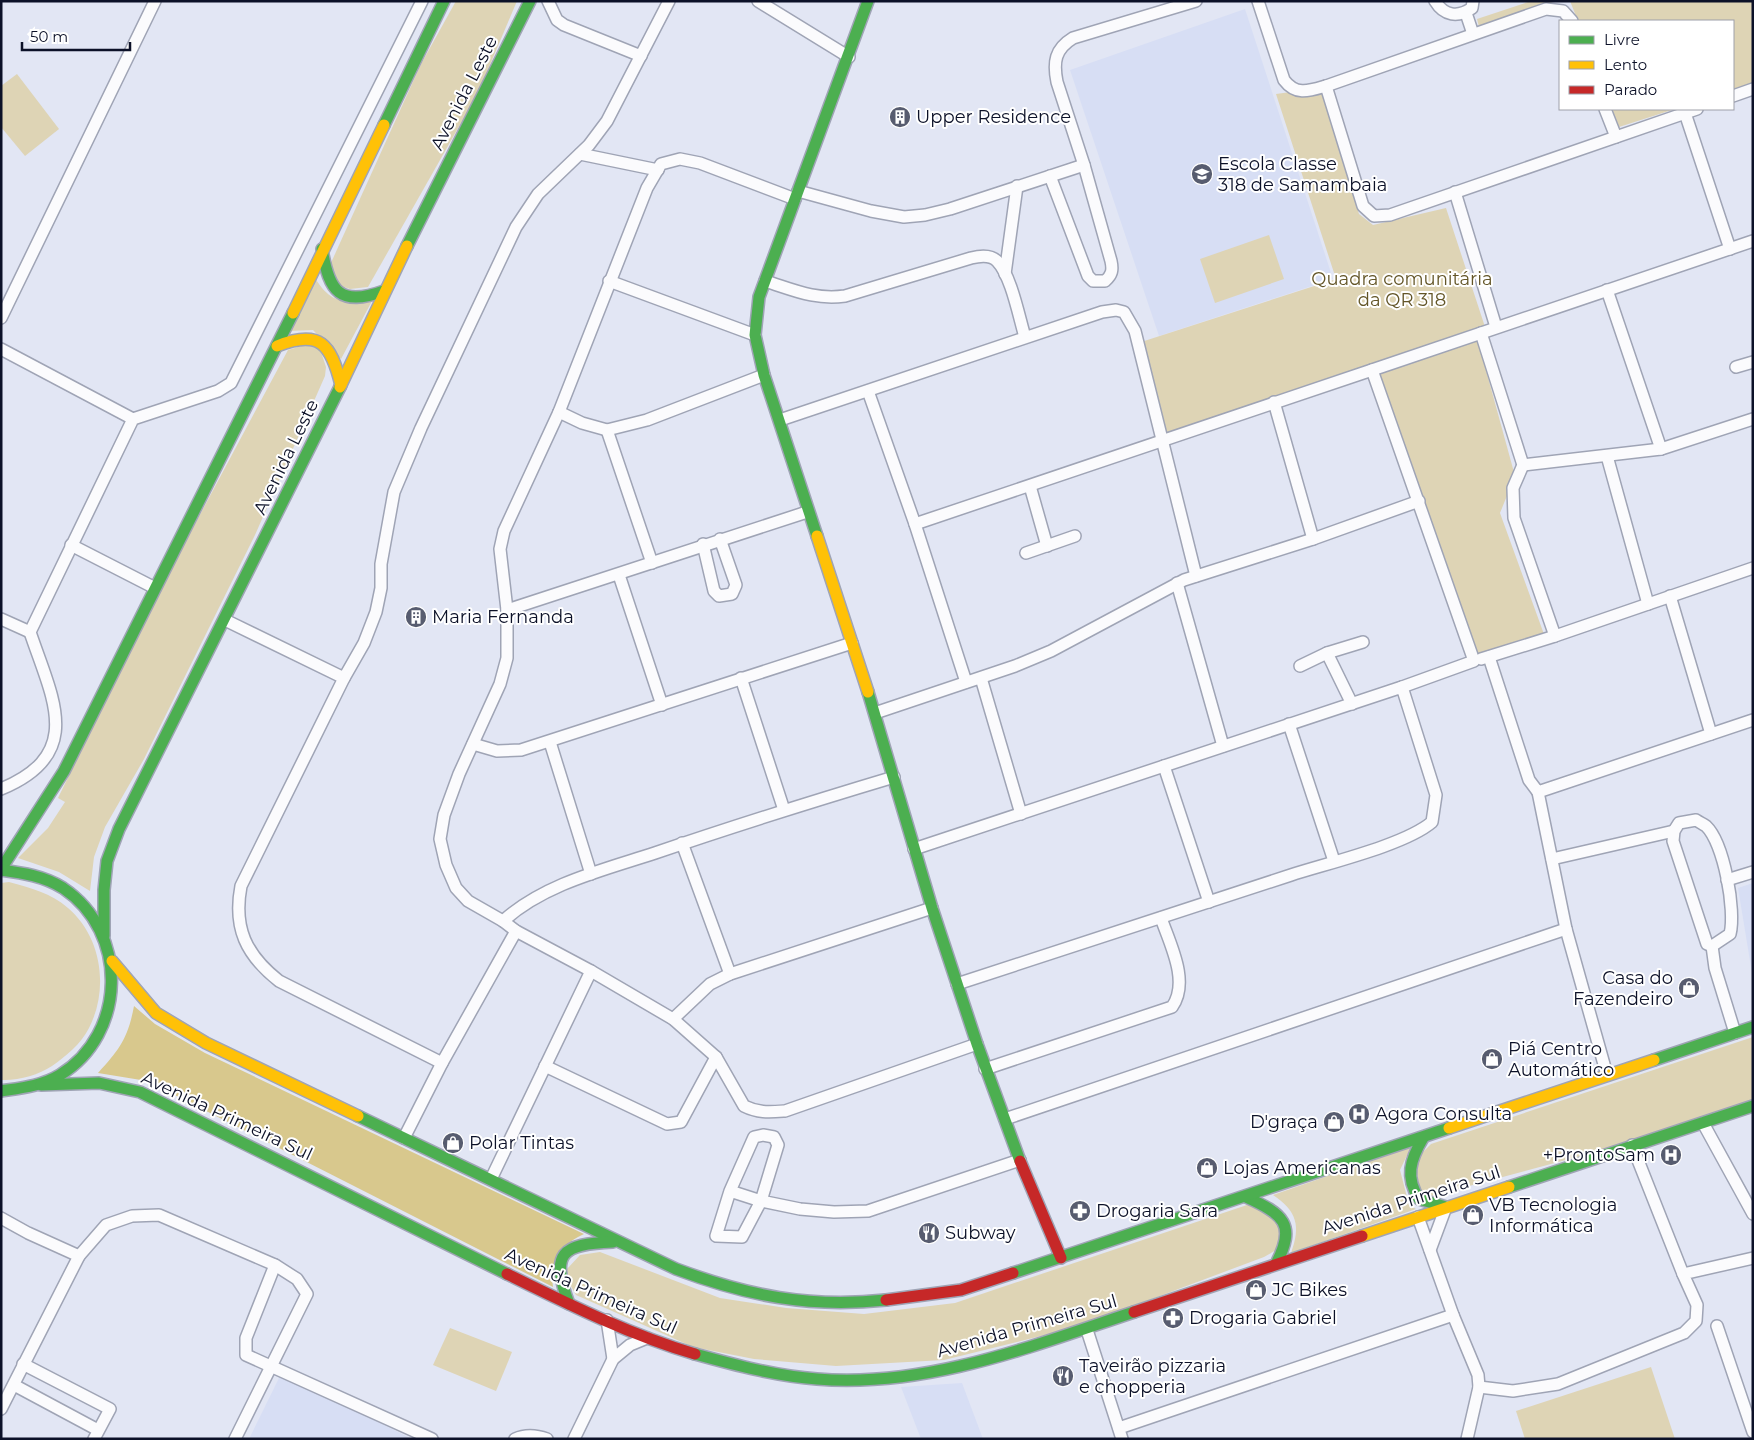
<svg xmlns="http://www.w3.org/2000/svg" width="1754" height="1440" viewBox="0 0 1754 1440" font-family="Montserrat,sans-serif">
<rect width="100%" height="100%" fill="#e2e6f4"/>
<!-- built -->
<g fill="#d7def4">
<polygon points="1245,9 1333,279 1159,336 1070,70"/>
<polygon points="1753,883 1753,979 1738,888"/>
<polygon points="281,1374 412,1439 249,1439"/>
<polygon points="962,1383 983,1439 921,1439 901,1387"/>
</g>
<!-- green -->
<g fill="#ded4b5">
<polygon points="456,1 517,1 478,93 368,287 350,289 341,286 330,265 421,64"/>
<polygon points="1531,1 1556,1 1479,27 1477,19"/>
<polygon points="1570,1 1753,1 1753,83 1733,89 1733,21 1578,21"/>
<polygon points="17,74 59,129 25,156 1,127 1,86"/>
<polygon points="1320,88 1359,214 1373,225 1446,208 1486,330 1160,446 1135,344 1336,279 1276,94"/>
<polygon points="1612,109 1675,109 1619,127"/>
<polygon points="1269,235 1284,279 1215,303 1200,259"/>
<path d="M 315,278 C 332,305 342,301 372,301 L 341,359 L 313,330 L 288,331 Z"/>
<polygon points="1478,341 1515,476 1500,513 1545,637 1477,658 1377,372"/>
<polygon points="305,345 320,349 326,367 325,376 255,535 144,759 105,827 94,857 90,891 59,872 18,858 48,828 65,802 58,798 157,595 288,350"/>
<path d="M 9,882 C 31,888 51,893 68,908 C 102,937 109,989 89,1028 C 81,1044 66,1056 52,1066 C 38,1075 18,1081 1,1080 L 1,883 Z"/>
<polygon points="1753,1037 1753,1105 1703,1123 1432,1196 1421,1193 1414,1161 1431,1144"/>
<path d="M 1411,1147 L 1400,1170 L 1409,1205 L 1416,1209 L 1291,1253 C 1301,1226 1297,1211 1273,1195 Z"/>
<polygon points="1253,1203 1264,1208 1281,1229 1278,1249 1264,1257 1077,1327 944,1360 836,1366 754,1359 693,1347 576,1295 568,1281 567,1269 580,1255 600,1252 720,1298 786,1308 864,1314 955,1303"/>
<polygon points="450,1328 512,1352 496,1391 433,1365"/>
<polygon points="1651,1367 1675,1439 1525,1439 1516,1411"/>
</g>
<!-- forest -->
<path fill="#d8c88d" d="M 134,1006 L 155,1024 L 205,1053 L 584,1234 C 561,1244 549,1262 553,1287 L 147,1081 L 98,1073 C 120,1049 128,1038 134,1006 Z"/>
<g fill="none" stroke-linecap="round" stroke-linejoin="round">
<!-- street casing -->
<g stroke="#9fa4b5" stroke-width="14">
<g id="street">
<polyline points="548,1 557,20 564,25 641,56"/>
<polyline points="758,1 849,57"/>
<path d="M 1258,1 L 1284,80 C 1296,96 1309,91 1326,86 L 1546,9 L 1563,11 L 1572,21"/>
<path d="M 1435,1 C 1444,16 1458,18 1472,8 L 1473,1"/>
<polyline points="1466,13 1473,34"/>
<polyline points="1326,86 1363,206 1374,216 1390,215 1697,109"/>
<polyline points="1733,96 1753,89"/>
<polyline points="1605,109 1616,137"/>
<polyline points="1685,113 1730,249"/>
<polyline points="580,154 658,170"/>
<path d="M 1050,176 L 1088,276 L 1093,281 L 1105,281 C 1112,275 1113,270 1111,261 L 1084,165"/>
<path d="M 798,191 L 871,211 L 904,217 L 925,215 L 950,209 L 1084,165 L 1057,82 C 1053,62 1055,49 1073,38 L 1196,1"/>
<polyline points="1455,192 1496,327"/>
<path d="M 795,199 L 700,163 L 680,159 L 661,164 L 647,188 L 559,412 L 504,531 L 500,549 L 507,610 L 507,658 L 500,684 L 459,774 L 444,815 L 440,839 L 446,865 L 456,888 L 468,901 L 503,921 L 516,931 L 591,971 L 673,1019 L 716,1057 L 744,1106 C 758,1113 769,1112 785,1111 L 977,1044"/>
<polyline points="1005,274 1017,186"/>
<polyline points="609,281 755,335"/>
<path d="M 765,281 C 794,290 814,300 845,296 L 971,258 C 979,256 990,254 997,261 C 1011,275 1019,317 1025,337"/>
<polyline points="1607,290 1661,449"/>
<polyline points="1,318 155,1"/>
<polyline points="1481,333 1523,465 1661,449 1753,419"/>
<polyline points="1,349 133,419"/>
<polyline points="1736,367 1753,362"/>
<polyline points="1372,370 1753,241"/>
<polyline points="868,391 915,524 966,682"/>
<polyline points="1274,402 1313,539"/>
<polyline points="559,412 582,423 607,430 647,420 764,375"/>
<polyline points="780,420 1102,312 1116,310 1124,312 1135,331 1196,576"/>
<polyline points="607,430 652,563"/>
<polyline points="1607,456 1648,604"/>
<polyline points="1030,486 1047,546"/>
<polyline points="915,524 1372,370 1474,661 1402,687"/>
<polyline points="703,544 714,591 719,596 732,594 736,585 720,539"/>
<polyline points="71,545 155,588"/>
<polyline points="1026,553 1075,536"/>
<polyline points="619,575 662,705"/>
<polyline points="1177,583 1223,746"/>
<polyline points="1670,596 1711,734"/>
<polyline points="507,610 807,512"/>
<polyline points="1,619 30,632"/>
<polyline points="225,620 344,678"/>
<polyline points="1555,636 1753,568"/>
<polyline points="1327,653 1352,704"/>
<polyline points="1489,657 1529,780 1538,792 1753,720"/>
<polyline points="1481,659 1555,636 1514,518 1513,488 1523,465"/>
<polyline points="1300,666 1327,653 1363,642"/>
<polyline points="741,678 784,810"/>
<polyline points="981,678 1021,814"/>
<polyline points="875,713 1015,666 1051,651 1184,580 1313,539 1419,501"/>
<polyline points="1289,724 1334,861"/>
<polyline points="550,742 591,874"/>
<polyline points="473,744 497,751 521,750 852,643"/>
<polyline points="1164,766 1209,902"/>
<path d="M 1,789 C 86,754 52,698 30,632 L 133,419 L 218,391 L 231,383 L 422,1"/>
<polyline points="1538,792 1566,929 1607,1075"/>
<path d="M 1696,820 C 1699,822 1703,824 1706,826 C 1724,843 1736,911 1730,934 L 1712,946 L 1707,944 L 1673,841 L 1674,831 L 1679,823 Z"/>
<polyline points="682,843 730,974"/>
<path d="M 914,849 L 1402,687 L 1436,795 L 1432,822 C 1405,845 1328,863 1291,875 C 1180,911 1069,948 957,984"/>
<polyline points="1552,859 1674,831"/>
<polyline points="1727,880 1753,872"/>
<path d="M 503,921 C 544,884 603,870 655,853 C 734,826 814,801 894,777"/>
<polyline points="1712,946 1715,968 1735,1033"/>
<polyline points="673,1019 710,984 730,974 932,908"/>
<path d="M 442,1063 L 279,981 C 246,955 233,928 241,886 L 344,678 L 364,643 L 376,612 L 381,588 L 381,564 L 394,492 L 421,428 L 516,227 L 538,194 L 589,145 L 607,121 L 669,1"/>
<polyline points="545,1066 667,1124 681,1122 716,1057"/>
<path d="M 985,1069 L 1172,1007 C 1190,982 1170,944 1161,918"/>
<polyline points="1005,1119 1566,929"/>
<polyline points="1703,1123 1753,1214"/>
<polyline points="404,1138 442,1063 516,931"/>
<polyline points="1632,1145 1683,1274"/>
<polyline points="491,1179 591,971"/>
<polyline points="730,1191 716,1236 742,1237 761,1201 778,1145 774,1137 763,1135 754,1137 730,1191 761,1201 800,1209 834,1212 868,1211 1020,1160"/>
<polyline points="1418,1217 1453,1315 1478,1375 1479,1387 1467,1439"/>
<polyline points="1,1218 28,1233 79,1256"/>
<polyline points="1430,1250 1446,1207"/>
<polyline points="275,1265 246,1338 246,1355 432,1439"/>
<polyline points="607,1320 613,1359"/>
<polyline points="1717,1326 1753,1432"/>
<polyline points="1087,1330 1122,1439"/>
<polyline points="23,1364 110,1409 94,1439"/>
<polyline points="14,1385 98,1430"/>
<polyline points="1479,1387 1513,1391 1558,1384 1684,1333 1696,1321 1697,1305 1683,1274 1753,1258"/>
<polyline points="1,1409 79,1256 106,1225 132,1216 159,1215 275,1265 297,1279 307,1294 235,1439"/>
<polyline points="1119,1428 1453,1315"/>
<path d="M 515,1439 C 526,1434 536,1435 547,1439"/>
<polyline points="574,1439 613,1359 630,1345 647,1338"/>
</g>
</g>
<!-- fast casing -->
<g stroke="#9fa4b5" stroke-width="14">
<g id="fast">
<polyline points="384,125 444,1"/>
<polyline points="407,246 530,1"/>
<path d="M 322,249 C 329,292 340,307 384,291"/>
<polyline points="817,536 764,375 755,335 759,297 868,1"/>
<polyline points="868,692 932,908 977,1044 1020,1161"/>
<polyline points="1,869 64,771 293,313"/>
<path d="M 1,870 C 23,873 44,876 63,888 C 129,932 127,1034 60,1075 C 42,1086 21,1088 1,1091"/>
<polyline points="104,936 104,890 107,861 119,829 340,387"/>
<polyline points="1654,1060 1753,1027"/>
<polyline points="41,1085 99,1083 140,1092 507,1274"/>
<path d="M 358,1116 L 676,1269 C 748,1296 809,1308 886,1300"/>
<path d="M 1423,1138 C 1410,1160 1405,1177 1419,1199 L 1446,1207"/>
<polyline points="1509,1187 1753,1106"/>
<path d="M 1246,1197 C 1283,1214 1297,1224 1276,1264"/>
<polyline points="1013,1273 1449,1128"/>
<path d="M 569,1304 C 550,1253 561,1244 613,1242"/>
<path d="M 695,1354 C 735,1365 776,1376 817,1379 C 927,1388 1032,1346 1134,1312"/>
</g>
</g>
<!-- slow casing -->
<g stroke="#9fa4b5" stroke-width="14">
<g id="slow">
<polyline points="293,313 384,125"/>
<path d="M 277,346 C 320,329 331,344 341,385"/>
<polyline points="340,387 407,246"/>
<polyline points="817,536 868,692"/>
<polyline points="112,961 156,1013 206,1043 358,1116"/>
<polyline points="1449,1128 1654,1060"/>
<polyline points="1362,1236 1509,1187"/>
</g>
</g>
<!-- jam casing -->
<g stroke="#9fa4b5" stroke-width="14">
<g id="jam">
<polyline points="1020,1161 1061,1258"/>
<path d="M 507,1274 C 568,1304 630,1335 695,1354"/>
<polyline points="886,1300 961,1290 1013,1273"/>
<polyline points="1134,1312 1362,1236"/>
</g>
</g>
<!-- street -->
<use href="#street" stroke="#fbfbfd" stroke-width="11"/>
<!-- fast -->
<use href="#fast" stroke="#4caf50" stroke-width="11"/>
<!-- slow -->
<use href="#slow" stroke="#ffc107" stroke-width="11"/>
<!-- jam -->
<use href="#jam" stroke="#c62828" stroke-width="11"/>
</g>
<!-- icons -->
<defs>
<g id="building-disc" transform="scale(1.125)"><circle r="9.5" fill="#575c6f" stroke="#fff"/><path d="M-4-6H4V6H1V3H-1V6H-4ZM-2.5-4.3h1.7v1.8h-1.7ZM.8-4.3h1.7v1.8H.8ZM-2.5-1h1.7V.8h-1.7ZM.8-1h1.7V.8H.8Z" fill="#fff"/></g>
<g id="school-disc" transform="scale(1.125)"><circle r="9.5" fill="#575c6f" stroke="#fff"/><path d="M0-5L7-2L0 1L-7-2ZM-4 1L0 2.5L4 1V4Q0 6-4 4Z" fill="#fff"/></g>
<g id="shop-disc" transform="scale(1.125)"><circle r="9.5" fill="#575c6f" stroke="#fff"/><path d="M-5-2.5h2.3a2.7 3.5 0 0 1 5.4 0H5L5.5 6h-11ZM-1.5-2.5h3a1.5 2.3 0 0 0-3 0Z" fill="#fff"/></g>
<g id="hospital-disc" transform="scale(1.125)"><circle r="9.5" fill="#575c6f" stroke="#fff"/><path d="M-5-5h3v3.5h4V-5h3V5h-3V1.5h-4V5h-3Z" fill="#fff"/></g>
<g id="pharmacy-disc" transform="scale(1.125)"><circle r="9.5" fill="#575c6f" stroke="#fff"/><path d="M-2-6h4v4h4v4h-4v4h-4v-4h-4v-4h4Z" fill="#fff"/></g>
<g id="restaurant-disc" transform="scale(1.125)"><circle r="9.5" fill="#575c6f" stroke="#fff"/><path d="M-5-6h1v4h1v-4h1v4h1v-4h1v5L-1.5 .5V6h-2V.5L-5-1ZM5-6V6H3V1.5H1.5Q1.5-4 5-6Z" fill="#fff"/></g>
</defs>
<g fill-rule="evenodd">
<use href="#building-disc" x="900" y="117"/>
<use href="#school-disc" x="1202" y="174"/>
<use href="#building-disc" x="416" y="617"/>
<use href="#shop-disc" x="1689" y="988"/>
<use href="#shop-disc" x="1492" y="1059"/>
<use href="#hospital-disc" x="1359" y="1114"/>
<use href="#shop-disc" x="1334" y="1122"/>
<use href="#shop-disc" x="453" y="1143"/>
<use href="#hospital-disc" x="1671" y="1155"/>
<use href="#shop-disc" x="1207" y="1168"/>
<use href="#pharmacy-disc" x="1080" y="1211"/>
<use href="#shop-disc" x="1473" y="1215"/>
<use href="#restaurant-disc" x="929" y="1233"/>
<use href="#shop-disc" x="1256" y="1290"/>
<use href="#pharmacy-disc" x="1173" y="1318"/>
<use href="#restaurant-disc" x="1063" y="1376"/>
</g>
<g text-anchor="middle" stroke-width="4" stroke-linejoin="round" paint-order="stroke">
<!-- street labels -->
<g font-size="18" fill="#0c1128" stroke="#fff">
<text transform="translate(464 93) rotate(-63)" y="6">Avenida Leste</text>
<text transform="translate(286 457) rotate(-64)" y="6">Avenida Leste</text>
<text transform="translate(227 1116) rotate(25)" y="6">Avenida Primeira Sul</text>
<text transform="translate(1411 1200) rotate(-18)" y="6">Avenida Primeira Sul</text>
<text transform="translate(591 1291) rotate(24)" y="6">Avenida Primeira Sul</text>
<text transform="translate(1027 1326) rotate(-16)" y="6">Avenida Primeira Sul</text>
</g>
<!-- poi labels -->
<g font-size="18" fill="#0c1128" stroke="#fff" text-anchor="start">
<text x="916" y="123">Upper Residence</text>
<text x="1218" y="170">Escola Classe<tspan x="1218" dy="21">318 de Samambaia</tspan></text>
<text x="432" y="623">Maria Fernanda</text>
<text x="1673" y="984" text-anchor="end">Casa do<tspan x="1673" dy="21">Fazendeiro</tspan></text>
<text x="1508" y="1055">Piá Centro<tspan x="1508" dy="21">Automático</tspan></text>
<text x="1375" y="1120">Agora Consulta</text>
<text x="1318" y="1128" text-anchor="end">D'graça</text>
<text x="469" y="1149">Polar Tintas</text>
<text x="1655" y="1161" text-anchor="end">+ProntoSam</text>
<text x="1223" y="1174">Lojas Americanas</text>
<text x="1489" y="1211">VB Tecnologia<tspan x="1489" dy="21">Informática</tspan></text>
<text x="1096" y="1217">Drogaria Sara</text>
<text x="945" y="1239">Subway</text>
<text x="1272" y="1296">JC Bikes</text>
<text x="1189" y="1324">Drogaria Gabriel</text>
<text x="1079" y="1372">Taveirão pizzaria<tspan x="1079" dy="21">e chopperia</tspan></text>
</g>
<!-- park labels -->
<g font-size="18" fill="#635527" stroke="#fff">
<text x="1402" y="285">Quadra comunitária<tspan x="1402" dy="21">da QR 318</tspan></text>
</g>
</g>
<!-- border -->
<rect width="1754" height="1440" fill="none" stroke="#0c1128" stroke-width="5"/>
<!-- legend -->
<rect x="1559" y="20" width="175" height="90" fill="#ffffff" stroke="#9ea0a9"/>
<rect x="1569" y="36" width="25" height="8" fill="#4caf50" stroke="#9ea0a9"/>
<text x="1604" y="45" font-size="15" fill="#0c1128">Livre</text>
<rect x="1569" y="61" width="25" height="8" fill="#ffc107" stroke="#9ea0a9"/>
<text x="1604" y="70" font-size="15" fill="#0c1128">Lento</text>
<rect x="1569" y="86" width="25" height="8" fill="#c62828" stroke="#9ea0a9"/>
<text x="1604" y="95" font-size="15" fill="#0c1128">Parado</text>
<!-- scale -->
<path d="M22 42v8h108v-8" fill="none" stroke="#0c1128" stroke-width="2.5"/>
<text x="30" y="42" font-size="15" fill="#0c1128" stroke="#ffffff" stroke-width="4" paint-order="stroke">50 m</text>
</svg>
